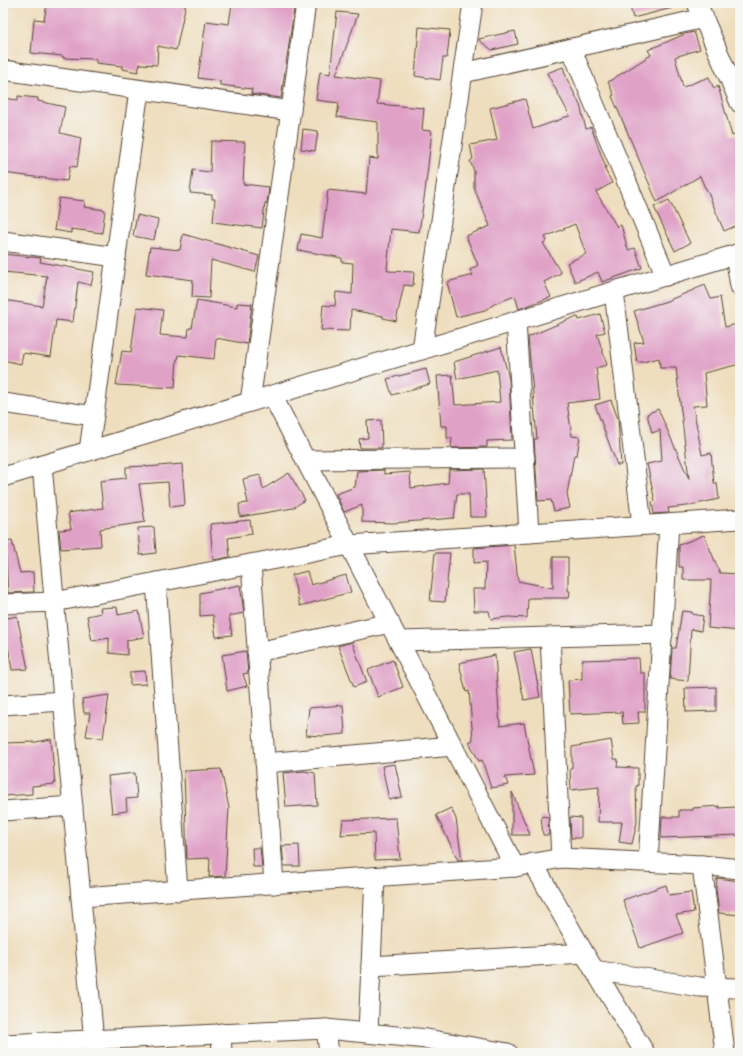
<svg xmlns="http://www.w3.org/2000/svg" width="743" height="1056" viewBox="0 0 743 1056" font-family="'Sorts Mill Goudy',serif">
<rect width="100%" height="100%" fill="#f6f6f2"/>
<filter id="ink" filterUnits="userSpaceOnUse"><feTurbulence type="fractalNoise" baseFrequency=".025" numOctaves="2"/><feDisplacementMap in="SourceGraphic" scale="8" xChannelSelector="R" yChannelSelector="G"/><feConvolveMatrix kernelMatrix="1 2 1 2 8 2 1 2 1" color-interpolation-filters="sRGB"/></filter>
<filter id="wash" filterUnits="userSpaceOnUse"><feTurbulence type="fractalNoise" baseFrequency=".012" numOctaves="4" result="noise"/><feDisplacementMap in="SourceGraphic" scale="16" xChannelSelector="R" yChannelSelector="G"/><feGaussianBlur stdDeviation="0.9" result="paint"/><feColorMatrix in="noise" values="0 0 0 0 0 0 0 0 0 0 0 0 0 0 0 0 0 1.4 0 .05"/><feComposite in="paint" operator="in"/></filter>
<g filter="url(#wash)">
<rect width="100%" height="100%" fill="#efdebe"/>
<g id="blocks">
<!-- building -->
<g fill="#e0a1c7">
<polygon points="47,3 57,3 83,7 83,3 186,3 176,50 158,46 157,65 140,64 138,72 122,69 122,66 96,63 96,59 63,58 63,56 31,53 34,19 44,20"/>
<polygon points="232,3 295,3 281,98 251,94 252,89 220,85 220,81 198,78 206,21 229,24"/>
<polygon points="629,3 672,3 672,8 633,18"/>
<polygon points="337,12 358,14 336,75 380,81 377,104 424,108 422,130 432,131 425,192 419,232 391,229 387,269 388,271 414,272 413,286 404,285 396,321 383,318 383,316 351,310 350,331 321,330 323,305 335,306 336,292 352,294 353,263 342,262 342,258 298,250 301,234 322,238 328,190 366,194 369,158 378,159 378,122 337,117 339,103 316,100 320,72 330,74"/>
<polygon points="419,27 450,30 447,58 443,58 440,80 415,76"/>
<polygon points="515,31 518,44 492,50 479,40 479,39"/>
<polygon points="694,32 700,49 675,57 683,87 709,77 714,89 718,86 732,136 735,134 740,146 740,224 724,231 706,188 705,188 700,176 657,202 612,96 614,95 608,82 651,55 648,50 685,34"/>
<polygon points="563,67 567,79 580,105 586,129 591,127 606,168 604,168 612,183 596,192 617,227 621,225 628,250 635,248 642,268 602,282 598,272 575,282 567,263 586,254 575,224 545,237 547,241 543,243 561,273 544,282 551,297 519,309 515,296 496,303 485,310 456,317 447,282 473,275 470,270 478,265 466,236 490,226 474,188 474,171 470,161 473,159 470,145 497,140 490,108 525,99 533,129 562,119 562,118 570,116 547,73"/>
<polygon points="18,96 38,98 38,101 65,107 60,133 81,138 77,167 70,166 67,181 3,173 3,98 18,100"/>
<polygon points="303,129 318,131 315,151 301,149"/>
<polygon points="211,141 245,142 243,184 269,187 267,203 265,203 262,228 213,222 215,199 212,199 212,195 190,193 193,170 210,172"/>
<polygon points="59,198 85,201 84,207 105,210 102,233 71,229 71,233 54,230"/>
<polygon points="669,200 690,243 675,251 654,207"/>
<polygon points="137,215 158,220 154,240 133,236"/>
<polygon points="183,234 259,256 255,272 211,260 209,298 192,297 193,280 146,274 150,247 180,250"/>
<polygon points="3,254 41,258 40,262 94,272 91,285 78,282 73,322 56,320 51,357 23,353 21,364 3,360 3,300 42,306 47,276 3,272"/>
<polygon points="705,285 711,299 720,297 725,327 737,324 740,338 740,364 704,373 707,405 693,406 702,455 711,453 714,483 717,483 719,499 696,504 696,505 668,508 669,513 654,514 652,502 655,501 647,464 662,461 660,430 652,433 647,414 658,409 689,479 676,368 660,368 659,358 643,362 637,362 634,343 644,342 634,311 667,301"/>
<polygon points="197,300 237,307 237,303 252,304 247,344 216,338 214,359 179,355 178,359 177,359 175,388 116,385 122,351 131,352 137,307 163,310 160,335 188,337 189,328 192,328"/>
<polygon points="600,314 605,332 597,334 607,365 596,368 600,399 567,403 572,436 580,437 577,455 574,455 567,494 570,508 554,511 551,500 538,501 534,439 537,439 528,337 572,318 578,317 579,320"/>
<polygon points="501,347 509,379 512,440 487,441 487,447 451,448 452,438 447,438 447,426 441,426 437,376 452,375 455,405 500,402 497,370 457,379 454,362"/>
<polygon points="426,369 430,384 392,395 387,379"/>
<polygon points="611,400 618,419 621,465 617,465 595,405"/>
<polygon points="381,420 382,448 360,448 359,439 368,438 367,421"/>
<polygon points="182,464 185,505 170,507 168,482 139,484 145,522 100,529 101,546 61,549 59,530 71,529 68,513 103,508 100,481 126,478 126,467 146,466 146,467"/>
<polygon points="484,469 487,517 470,517 469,494 457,494 454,518 393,523 362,522 362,505 344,512 336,494 355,487 357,471 384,470 384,474 410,472 411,488 448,483 449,470"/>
<polygon points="289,473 305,500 293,508 240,517 239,504 248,503 243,479 260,475 263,489"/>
<polygon points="250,520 252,534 228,538 230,557 213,560 210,524"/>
<polygon points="154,527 156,553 140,555 138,528"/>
<polygon points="704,535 720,573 740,574 740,631 708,628 711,580 683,580 683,567 679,567 679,545"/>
<polygon points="12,541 20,573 33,572 34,592 8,593 5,542"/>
<polygon points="514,545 518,581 553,588 553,557 568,557 568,591 570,591 569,598 528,598 527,618 508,617 491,619 489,611 474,611 473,589 485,589 486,562 474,563 474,548"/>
<polygon points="435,553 450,553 445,602 430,601"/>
<polygon points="307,571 311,585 346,575 351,592 300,606 292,575"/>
<polygon points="240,585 244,613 229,616 232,635 216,637 213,615 200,616 200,593"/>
<polygon points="117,607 118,615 139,611 144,637 127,640 127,655 109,653 109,638 92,641 87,616 101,613 100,608"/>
<polygon points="682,611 692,612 692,614 703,616 701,631 691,629 688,681 670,679 672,648 676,648"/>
<polygon points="17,616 28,669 12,670 6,634 3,634 3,619"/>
<polygon points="352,642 367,682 354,687 338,646"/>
<polygon points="531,649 540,697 524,700 514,652"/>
<polygon points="246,651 248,673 243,674 247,686 227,691 222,655"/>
<polygon points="495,655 500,726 524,723 534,775 505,777 508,785 491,788 482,760 479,761 469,742 473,740 469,691 466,692 459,663"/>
<polygon points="639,658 640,673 645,673 645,712 638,712 639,723 623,724 622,712 570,714 568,680 582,679 582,660"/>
<polygon points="393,660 403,687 378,697 368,670"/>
<polygon points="145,671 146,684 130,685 130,672"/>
<polygon points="716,687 716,711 686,712 685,688"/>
<polygon points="109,695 103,739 86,736 90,713 84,713 82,699"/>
<polygon points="343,705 345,734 323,736 306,735 309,708"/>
<polygon points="51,739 55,784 32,786 32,794 5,796 3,743 36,742"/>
<polygon points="611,740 614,759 618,759 617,767 638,768 638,786 636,786 637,822 632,844 619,842 622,822 598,822 599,787 571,790 570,769 572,768 572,747"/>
<polygon points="395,764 402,797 389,800 382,766"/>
<polygon points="221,769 229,808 225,876 209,877 210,858 187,859 184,771"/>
<polygon points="304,771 315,773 317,805 286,807 283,773"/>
<polygon points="135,773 137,798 126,799 127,811 112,813 108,776"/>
<polygon points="512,792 530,835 512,835"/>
<polygon points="719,806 719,808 737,807 739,835 661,838 662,817 679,817 679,810 693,810 693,808"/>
<polygon points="451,808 456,819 462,860 458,860 436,815"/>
<polygon points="541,816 548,817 549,835 543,835"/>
<polygon points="570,817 581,818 581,838 571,838"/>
<polygon points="396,818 400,859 375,860 374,833 341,835 343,820"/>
<polygon points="299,845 300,866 284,866 282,846"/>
<polygon points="252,848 260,848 262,867 253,867"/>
<polygon points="717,878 740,881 740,915 719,913 716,889"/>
<polygon points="666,885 669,895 691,892 694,912 676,915 683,933 640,948 623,900"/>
</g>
</g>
</g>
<g filter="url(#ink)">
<use href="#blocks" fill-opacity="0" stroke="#564536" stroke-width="1"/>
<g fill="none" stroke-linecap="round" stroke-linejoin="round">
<!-- minor casing -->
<g stroke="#564536" stroke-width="21">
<g id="minor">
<polyline points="697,3 740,103"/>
<polyline points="571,48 666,276"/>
<polyline points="3,70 291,111"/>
<polyline points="463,73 704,18"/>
<polyline points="3,241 116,257"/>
<polyline points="735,255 740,286"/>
<polyline points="614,292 642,525"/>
<polyline points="516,321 529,533"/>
<polyline points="422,350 473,3"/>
<polyline points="272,395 515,867"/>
<polyline points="250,402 306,3"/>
<polyline points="3,403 94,416"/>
<polyline points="89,451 139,90"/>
<polyline points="305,460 525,458"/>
<polyline points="42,465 95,1053"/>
<polyline points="3,477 740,253"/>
<polyline points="251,564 274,884"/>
<polyline points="156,582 178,891"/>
<polyline points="3,604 54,602 349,545 740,519"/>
<polyline points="550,637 561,858"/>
<polyline points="399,641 663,634"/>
<polyline points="257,652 390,623"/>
<polyline points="3,705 63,701"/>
<polyline points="265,763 453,746"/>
<polyline points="3,811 73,806"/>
<polyline points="648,862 669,524"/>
<polyline points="533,863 584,953 645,1053"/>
<polyline points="702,865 725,1053"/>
<polyline points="81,897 515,867 561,858 702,865 740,869"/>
<polyline points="371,966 584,953"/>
<polyline points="594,970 700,987 740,988"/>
<polyline points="326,1029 329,1053"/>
<polyline points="368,1032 375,877"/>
<polyline points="221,1033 222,1053"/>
<polyline points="3,1044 326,1029 427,1039 508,1053"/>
</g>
</g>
<!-- minor -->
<use href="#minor" stroke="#fff" stroke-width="19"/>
</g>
</g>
<!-- margin -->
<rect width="743" height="1056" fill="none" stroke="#f6f6f2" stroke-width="16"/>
</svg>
